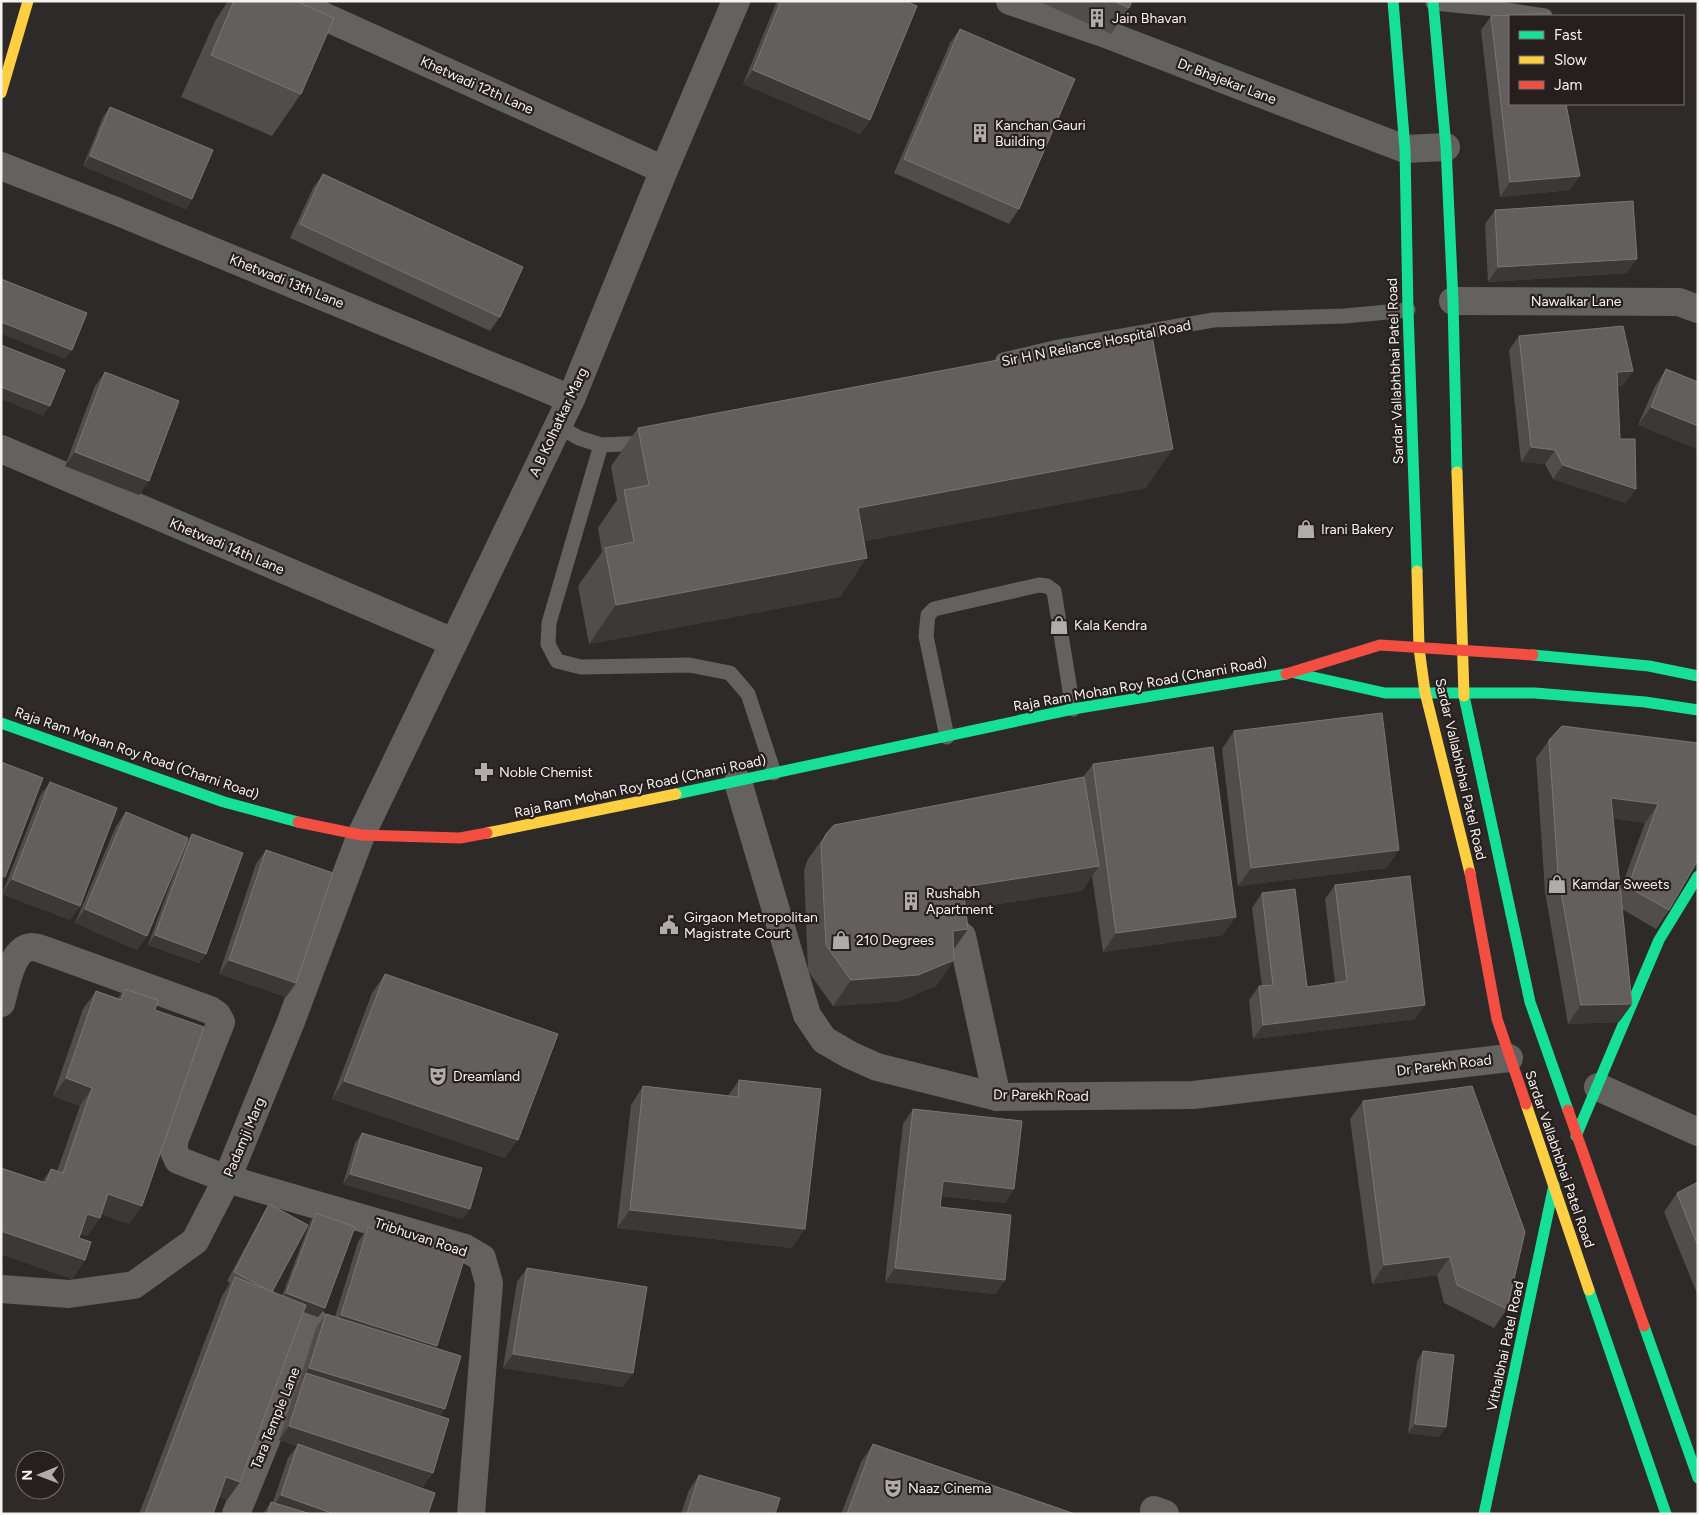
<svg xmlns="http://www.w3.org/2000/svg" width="1699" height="1515" viewBox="0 0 1699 1515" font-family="Figtree,sans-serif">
<rect width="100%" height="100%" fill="#2e2a29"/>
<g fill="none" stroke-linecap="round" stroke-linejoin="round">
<!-- lane -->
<g stroke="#646161" stroke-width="15">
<polyline points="1433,3 1506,10 1545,16"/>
<polyline points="1003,360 1054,348 1213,320 1345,316 1408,310"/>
<polyline points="558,426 579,438 601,445 647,443"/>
<polyline points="601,445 549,623 548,644 557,661 581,667 689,665 730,673 748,694 774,773"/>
<polyline points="947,737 926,636 928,615 934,609 1039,585 1047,586 1054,591 1073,709"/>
</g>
<!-- street -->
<g stroke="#646161" stroke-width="28">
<polyline points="290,1 664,170"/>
<polyline points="1010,1 1103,33 1405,149 1446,147"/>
<polyline points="1,166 116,211 571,399"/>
<polyline points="1453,301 1679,302 1698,309"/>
<polyline points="1,449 453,642"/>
<polyline points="738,782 807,1015 824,1040 850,1055 877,1067 997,1097 1193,1095 1509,1058"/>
<polyline points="962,936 997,1097"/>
<path d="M 1,1003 C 6,987 11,948 32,947 C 36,947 41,949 44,950 L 210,1010 L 217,1015 L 221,1022 L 174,1141 L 174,1151 L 178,1160 L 227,1179 L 465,1248 L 482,1258 L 489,1283 L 471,1514"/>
<polyline points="1598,1087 1698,1132"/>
<polyline points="1,1289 69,1294 134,1285 195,1241 227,1179 290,1024 361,835 571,399 664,170 736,1"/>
<polyline points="1154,1510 1165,1514"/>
<polyline points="236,1514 314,1322"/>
</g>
<!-- fast -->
<g stroke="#16e098" stroke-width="11">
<polyline points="1393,1 1405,149 1408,310 1417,571"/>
<polyline points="1433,1 1446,147 1453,301 1457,472"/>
<polyline points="1533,655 1649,666 1698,676"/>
<polyline points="1295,673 1385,693 1535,693 1645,702 1698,710"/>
<polyline points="1464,696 1530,1002 1568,1110"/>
<polyline points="1,723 224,802 298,822"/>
<polyline points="676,794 1073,709 1286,674"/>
<polyline points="1576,1136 1659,940 1698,876"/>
<polyline points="1589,1290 1666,1514"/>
<polyline points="1644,1326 1698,1478"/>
<polyline points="1484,1514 1554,1185"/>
</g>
<!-- slow -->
<g stroke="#ffcf43" stroke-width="11">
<polyline points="1,93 28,1"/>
<polyline points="1457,472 1464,696"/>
<polyline points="1417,571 1419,648 1425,692 1470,873"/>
<polyline points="487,833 676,794"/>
<polyline points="1526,1104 1589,1290"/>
</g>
<!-- jam -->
<g stroke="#f24e42" stroke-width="11">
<polyline points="1286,674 1380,645 1533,655"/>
<polyline points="298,822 361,835 460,838 487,833"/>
<polyline points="1470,873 1497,1019 1526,1104"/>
<polyline points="1568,1110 1644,1326"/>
</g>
</g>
<!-- wall -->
<g fill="#514d4c" fill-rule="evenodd">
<polygon points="228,1 234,1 301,94 272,136 181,97 215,21"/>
<polygon points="777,1 905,1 870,120 860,134 743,84"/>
<polygon points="1038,1 1132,1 1129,8 1111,34"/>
<polygon points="1491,16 1570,190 1500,197 1481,30"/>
<polygon points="960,29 1019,209 1009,224 894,173 950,43"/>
<polygon points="110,107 192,199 186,209 83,166 103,117"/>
<polygon points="323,174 500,317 490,331 290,238 313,188"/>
<polygon points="1495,210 1627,273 1488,282 1485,224"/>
<polygon points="1519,336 1633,371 1623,385 1617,386 1620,439 1626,503 1553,479 1545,464 1521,462 1509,350"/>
<polygon points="1666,369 1698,382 1638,425 1654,388"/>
<polygon points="105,372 139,495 65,466 95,386"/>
<polygon points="638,428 1146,488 864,541 840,597 589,644 578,586 602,552 598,528 617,500 611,466"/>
<polygon points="1234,731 1399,850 1386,868 1238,886 1222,749"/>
<path d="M 1549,740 L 1698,743 L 1669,910 L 1656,929 L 1622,909 L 1632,1004 L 1619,1022 L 1568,1024 L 1545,892 L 1536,758 ZM 1613,818 L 1645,823 L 1620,891 Z"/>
<polygon points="1093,764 1223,935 1103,952 1092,876 1082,891 966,909 953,950 954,960 936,986 900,1001 833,1006 808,971 804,870 808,859 826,834 1083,777"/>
<polygon points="50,782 80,906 70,920 2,894 40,796"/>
<polygon points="126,812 187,842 192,834 206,954 199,963 148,945 181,855 147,936 137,950 75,923 116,826"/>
<polygon points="266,850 296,983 286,997 219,974 256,864"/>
<polygon points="1335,885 1425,1005 1415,1019 1253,1039 1249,1000 1259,986 1262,986 1252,908 1262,893 1307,987 1335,983 1325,899"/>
<polygon points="385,974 505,1158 332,1099 372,993"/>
<polygon points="125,989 155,1010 129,1224 101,1214 100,1218 87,1236 81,1234 79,1238 85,1260 72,1279 1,1254 1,1168 42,1182 51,1169 57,1171 80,1106 53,1096 83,1009 96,991 118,998"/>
<polygon points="739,1080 792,1248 617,1228 631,1105 643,1086 728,1096"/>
<polygon points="1363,1101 1507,1309 1494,1328 1444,1303 1437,1275 1372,1284 1350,1119"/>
<polygon points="913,1109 1014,1189 1005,1203 941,1196 940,1207 1005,1280 995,1294 885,1282 903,1124"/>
<polygon points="362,1133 463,1219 343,1184 355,1143"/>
<polygon points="1698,1182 1698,1296 1664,1212 1677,1193"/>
<polygon points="269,1204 272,1292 282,1296 310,1222 316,1213 325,1308 318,1317 303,1312 240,1482 227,1500 219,1497 213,1514 139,1514 222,1296 230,1283 227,1281 263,1214"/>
<polygon points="368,1227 437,1346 436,1348 440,1416 423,1487 380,1473 428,1514 263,1514 271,1502 273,1502 288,1458 297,1446 279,1440 296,1387 299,1382 316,1328 326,1314 335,1317 358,1242"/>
<polygon points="527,1268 633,1373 623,1387 503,1368 517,1282"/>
<polygon points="1423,1351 1446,1427 1439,1437 1408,1433 1417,1361"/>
<polygon points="873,1444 1075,1514 841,1514 861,1462"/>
<polygon points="699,1475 775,1514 681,1514 689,1490"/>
</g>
<!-- shaded-wall -->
<g fill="#3c3837">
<polygon points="753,70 870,120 860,134 743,84"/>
<polygon points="90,156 192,199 186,209 83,166"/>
<polygon points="1580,176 1570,190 1500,197 1510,182"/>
<polygon points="1637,259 1627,273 1488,282 1498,267"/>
<polygon points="1,322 72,350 65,359 1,334"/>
<polygon points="1633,371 1623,385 1607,386 1617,372"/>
<polygon points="1,387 50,406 43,416 1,399"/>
<polygon points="1651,407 1698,426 1698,450 1638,425"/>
<polygon points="1531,447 1555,450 1545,464 1521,462"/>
<polygon points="1173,449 1146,488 831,547 858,508"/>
<polygon points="75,452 149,481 139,495 65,466"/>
<polygon points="1563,465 1636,489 1626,503 1553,479"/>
<polygon points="867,558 840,597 589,644 616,605"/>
<polygon points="1611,798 1658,804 1645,823 1598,816"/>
<polygon points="1399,850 1386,868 1238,886 1251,868"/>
<polygon points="1099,866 1082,891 946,912 963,887"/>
<polygon points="1,875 5,877 1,882"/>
<polygon points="12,879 80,906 70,920 2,894"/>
<polygon points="85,909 147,936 137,950 75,923"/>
<polygon points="1236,917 1223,935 1103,952 1116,933"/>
<polygon points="968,929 950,955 953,931"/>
<polygon points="155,935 206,954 199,963 148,945"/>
<polygon points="229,960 296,983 286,997 219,974"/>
<polygon points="954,960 936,986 900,1001 833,1006 851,980"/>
<polygon points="1632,1004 1619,1022 1568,1024 1581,1005"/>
<polygon points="1425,1005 1415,1019 1253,1039 1263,1025"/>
<polygon points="66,1078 92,1088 80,1106 53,1096"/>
<polygon points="344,1081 518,1140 505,1158 332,1099"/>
<polygon points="350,1174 470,1209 463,1219 343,1184"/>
<polygon points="943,1181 1014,1189 1005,1203 933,1195"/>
<polygon points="108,1194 142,1206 129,1224 95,1212"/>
<polygon points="630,1210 805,1229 792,1248 617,1228"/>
<polygon points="87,1214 100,1218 87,1236 74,1232"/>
<polygon points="1,1231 85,1260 72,1279 1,1254"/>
<polygon points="1450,1257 1437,1275 1372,1284 1384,1265"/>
<polygon points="895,1268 1005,1280 995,1294 885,1282"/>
<polygon points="286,1293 325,1308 318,1317 279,1303"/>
<polygon points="341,1315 437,1346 427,1360 331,1329"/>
<polygon points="513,1354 633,1373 623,1387 503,1368"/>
<polygon points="309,1368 445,1409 435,1424 306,1373 299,1382"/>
<polygon points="1415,1424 1446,1427 1439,1437 1408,1433"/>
<polygon points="289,1426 433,1473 423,1487 297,1446 298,1444 297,1446 279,1440"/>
<polygon points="226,1477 240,1482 227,1500 214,1495"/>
<polygon points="281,1495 334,1514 284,1514 271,1509"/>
</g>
<!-- building -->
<g fill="#635f5e" stroke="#7a7675">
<polygon points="234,1 295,1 334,18 301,94 211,55"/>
<polygon points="781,1 905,1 917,6 870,120 753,70"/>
<polygon points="1114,1 1132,1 1129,8"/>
<polygon points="1549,13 1549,16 1510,16 1510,104 1566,104 1580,176 1510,182 1491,16"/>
<polygon points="960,29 1075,79 1019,209 904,159"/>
<polygon points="110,107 213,150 192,199 90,156"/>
<polygon points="323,174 523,267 500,317 300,224"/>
<polygon points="1633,201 1637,259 1498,267 1495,210"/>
<polygon points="1,279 87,313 72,350 1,322"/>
<polygon points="1623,326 1633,371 1617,372 1620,439 1635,439 1636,489 1563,465 1555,450 1531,447 1519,336"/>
<polygon points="1151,331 1173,449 858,508 867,558 616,605 605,548 634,542 624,490 649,485 638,428"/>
<polygon points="1,345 65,370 50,406 1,387"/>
<polygon points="1666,369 1698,382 1698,426 1651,407"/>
<polygon points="105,372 179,401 149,481 75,452"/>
<polygon points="1382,713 1399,850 1251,868 1234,731"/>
<polygon points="1562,726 1698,743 1698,860 1669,910 1628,887 1658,804 1611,798 1632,1004 1581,1005 1558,874 1549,740"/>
<polygon points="1213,747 1236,917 1116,933 1093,764"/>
<polygon points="1,762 43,778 5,877 1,875"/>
<polygon points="1084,777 1099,866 963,887 968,929 953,931 954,960 918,975 851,980 826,945 821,845 826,834 834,825"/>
<polygon points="50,782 117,808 80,906 12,879"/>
<polygon points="126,812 188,838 147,936 85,909"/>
<polygon points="192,834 243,853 206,954 155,935"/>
<polygon points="266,850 333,873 296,983 229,960"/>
<polygon points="1410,876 1425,1005 1263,1025 1259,986 1273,985 1262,893 1295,889 1307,987 1347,981 1335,885"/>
<polygon points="385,974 558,1034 518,1140 344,1081"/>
<polygon points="125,989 158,1000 155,1010 204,1027 142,1206 108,1194 100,1218 87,1214 79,1238 91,1242 85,1260 1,1231 1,1168 46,1183 51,1169 63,1173 92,1088 66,1078 96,991 121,1000"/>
<polygon points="739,1080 821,1089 805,1229 630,1210 643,1086 738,1097"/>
<polygon points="1472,1086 1525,1232 1507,1309 1457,1285 1450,1257 1384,1265 1363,1101"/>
<polygon points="913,1109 1022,1121 1014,1189 943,1181 940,1207 1011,1215 1005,1280 895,1268"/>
<polygon points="362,1133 482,1168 470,1209 350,1174"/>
<polygon points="1698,1182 1698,1246 1677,1193"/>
<polygon points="269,1204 308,1225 272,1292 234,1272"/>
<polygon points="316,1213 355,1227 325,1308 286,1293"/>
<polygon points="368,1227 465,1257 437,1346 341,1315"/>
<polygon points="527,1268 647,1287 633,1373 513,1354"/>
<polygon points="235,1277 306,1305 240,1482 226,1477 213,1514 145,1514"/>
<polygon points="326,1314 461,1356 445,1409 309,1368"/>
<polygon points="1423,1351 1454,1355 1446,1427 1415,1424"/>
<polygon points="306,1373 449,1419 433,1473 289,1426"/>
<polygon points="298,1444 435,1493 428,1514 334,1514 281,1495"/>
<polygon points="873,1444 1075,1514 847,1514"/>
<polygon points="699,1475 780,1498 775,1514 687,1514"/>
<polygon points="271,1502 311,1514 268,1514"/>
</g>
<!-- icons -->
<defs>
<g id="building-bare" transform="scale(1.5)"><path d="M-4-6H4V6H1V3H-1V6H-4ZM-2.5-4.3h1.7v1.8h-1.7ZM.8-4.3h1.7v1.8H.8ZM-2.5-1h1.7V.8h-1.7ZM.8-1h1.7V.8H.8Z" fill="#b0acaa" stroke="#261f1d" stroke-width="2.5" paint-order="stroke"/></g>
<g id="shop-bare" transform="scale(1.5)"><path d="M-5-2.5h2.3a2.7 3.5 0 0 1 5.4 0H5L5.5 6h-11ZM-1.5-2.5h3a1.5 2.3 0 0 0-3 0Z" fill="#b0acaa" stroke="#261f1d" stroke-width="2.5" paint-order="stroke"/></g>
<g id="pharmacy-bare" transform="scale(1.5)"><path d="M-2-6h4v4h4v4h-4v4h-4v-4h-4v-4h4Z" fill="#b0acaa" stroke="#261f1d" stroke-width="2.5" paint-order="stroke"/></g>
<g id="civic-bare" transform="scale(1.5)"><path d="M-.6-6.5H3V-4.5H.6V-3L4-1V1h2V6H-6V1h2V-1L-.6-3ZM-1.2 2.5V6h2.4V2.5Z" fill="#b0acaa" stroke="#261f1d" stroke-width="2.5" paint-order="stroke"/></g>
<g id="theatre-bare" transform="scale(1.5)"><path d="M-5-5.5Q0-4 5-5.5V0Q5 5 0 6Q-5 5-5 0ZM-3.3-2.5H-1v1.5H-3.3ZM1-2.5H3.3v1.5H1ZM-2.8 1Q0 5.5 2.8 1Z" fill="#b0acaa" stroke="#261f1d" stroke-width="2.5" paint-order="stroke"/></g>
</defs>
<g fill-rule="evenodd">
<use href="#building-bare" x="1097" y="18"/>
<use href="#building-bare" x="980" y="133"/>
<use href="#shop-bare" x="1306" y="529"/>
<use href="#shop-bare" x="1059" y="625"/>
<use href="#pharmacy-bare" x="484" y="772"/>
<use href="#shop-bare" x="1557" y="884"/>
<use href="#building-bare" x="911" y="901"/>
<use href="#civic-bare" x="669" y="925"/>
<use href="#shop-bare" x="841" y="940"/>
<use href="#theatre-bare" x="438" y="1076"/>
<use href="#theatre-bare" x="893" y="1488"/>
</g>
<g text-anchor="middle" stroke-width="4.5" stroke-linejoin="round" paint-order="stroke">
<!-- poi labels -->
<g font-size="14" fill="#f6f2f0" stroke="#261f1d" text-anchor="start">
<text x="1112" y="23">Jain Bhavan</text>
<text x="995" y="130">Kanchan Gauri<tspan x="995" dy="16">Building</tspan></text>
<text x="1321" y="534">Irani Bakery</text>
<text x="1074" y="630">Kala Kendra</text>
<text x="499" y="777">Noble Chemist</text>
<text x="1572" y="889">Kamdar Sweets</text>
<text x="926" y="898">Rushabh<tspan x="926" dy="16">Apartment</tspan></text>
<text x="684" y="922">Girgaon Metropolitan<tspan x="684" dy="16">Magistrate Court</tspan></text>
<text x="856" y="945">210 Degrees</text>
<text x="453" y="1081">Dreamland</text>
<text x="908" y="1493">Naaz Cinema</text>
</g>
<!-- street labels -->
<g font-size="14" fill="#f6f2f0" stroke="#261f1d">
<text transform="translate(1227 81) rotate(21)" y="5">Dr Bhajekar Lane</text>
<text transform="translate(477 85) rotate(24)" y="5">Khetwadi 12th Lane</text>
<text transform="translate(287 281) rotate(22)" y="5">Khetwadi 13th Lane</text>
<text x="1576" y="306">Nawalkar Lane</text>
<text transform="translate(1096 343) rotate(-11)" y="5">Sir H N Reliance Hospital Road</text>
<text transform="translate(1395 371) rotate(-92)" y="5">Sardar Vallabhbhai Patel Road</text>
<text transform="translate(558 422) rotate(-65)" y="5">A B Kolhatkar Marg</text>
<text transform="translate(227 546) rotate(23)" y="5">Khetwadi 14th Lane</text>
<text transform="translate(1140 684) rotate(-10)" y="5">Raja Ram Mohan Roy Road (Charni Road)</text>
<text transform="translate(137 753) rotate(19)" y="5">Raja Ram Mohan Roy Road (Charni Road)</text>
<text transform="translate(1461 769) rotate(77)" y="5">Sardar Vallabhbhai Patel Road</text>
<text transform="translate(640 786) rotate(-12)" y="5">Raja Ram Mohan Roy Road (Charni Road)</text>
<text transform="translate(1444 1065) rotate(-7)" y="5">Dr Parekh Road</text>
<text transform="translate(1041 1095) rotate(1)" y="5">Dr Parekh Road</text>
<text transform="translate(244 1137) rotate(-67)" y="5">Padamji Marg</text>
<text transform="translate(1560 1159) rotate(71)" y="5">Sardar Vallabhbhai Patel Road</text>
<text transform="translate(421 1237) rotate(18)" y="5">Tribhuvan Road</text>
<text transform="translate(1505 1346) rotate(-78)" y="5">Vithalbhai Patel Road</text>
<text transform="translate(275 1418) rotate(-68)" y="5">Tara Temple Lane</text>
</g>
</g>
<!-- border -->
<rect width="1699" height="1515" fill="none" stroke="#f6f2f0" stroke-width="5"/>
<!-- legend -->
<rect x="1509" y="15" width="175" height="90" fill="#261f1d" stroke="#797371"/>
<rect x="1519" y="31" width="25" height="8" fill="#16e098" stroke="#797371"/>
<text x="1554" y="40" font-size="15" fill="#f6f2f0">Fast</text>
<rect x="1519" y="56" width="25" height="8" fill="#ffcf43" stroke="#797371"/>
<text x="1554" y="65" font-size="15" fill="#f6f2f0">Slow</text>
<rect x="1519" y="81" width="25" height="8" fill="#f24e42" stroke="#797371"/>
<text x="1554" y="90" font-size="15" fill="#f6f2f0">Jam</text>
<!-- north arrow -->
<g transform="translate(40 1475) rotate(269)"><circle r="24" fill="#261f1d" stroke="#797371"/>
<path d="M0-4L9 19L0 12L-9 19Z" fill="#b0acaa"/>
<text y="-8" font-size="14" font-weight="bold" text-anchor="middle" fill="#f6f2f0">N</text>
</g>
</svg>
